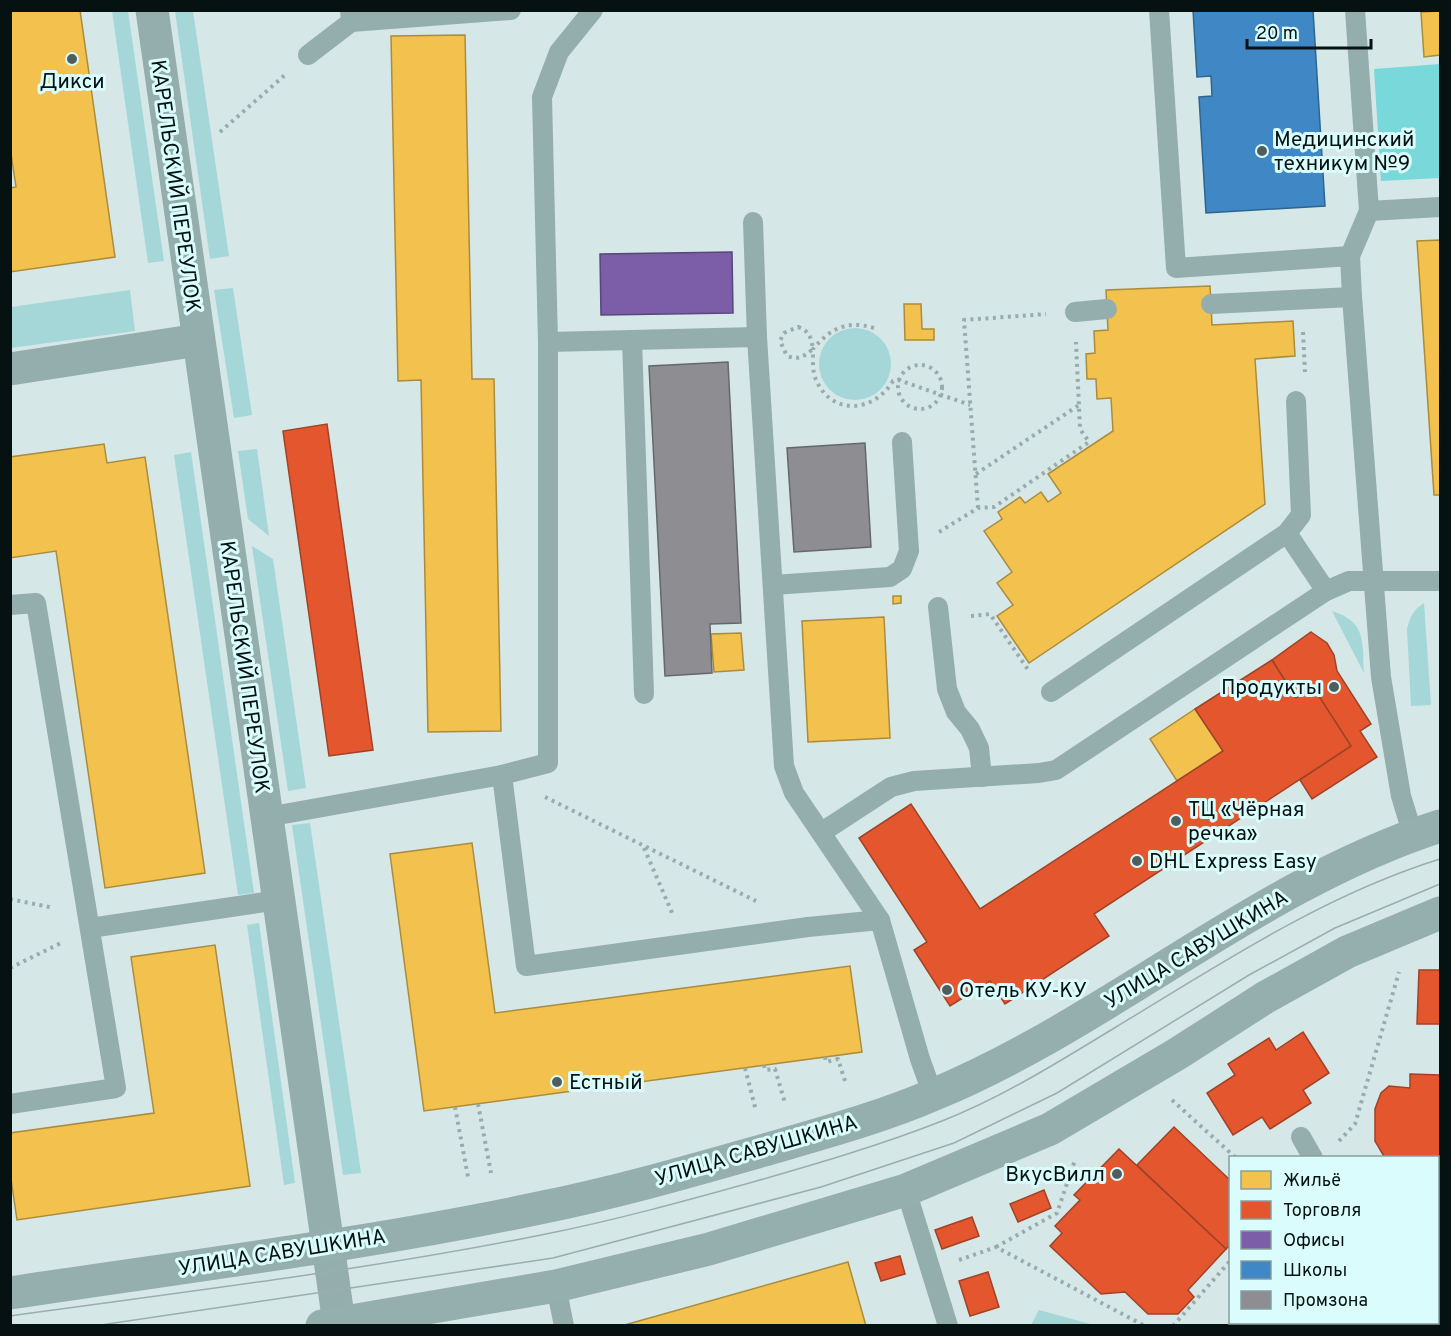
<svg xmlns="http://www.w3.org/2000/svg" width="1451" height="1336" viewBox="0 0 1451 1336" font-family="Overpass,sans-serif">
<rect width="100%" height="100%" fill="#d5e7e7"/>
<!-- green -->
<g fill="#a5d7d8">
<polygon points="112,11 128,11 164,261 148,263"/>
<polygon points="175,11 193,11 229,256 210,259"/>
<polygon points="233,288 252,415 234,418 214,290"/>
<polygon points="130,290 135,331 11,348 11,307"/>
<circle cx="855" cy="364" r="36"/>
<polygon points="257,449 269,536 248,519 238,451"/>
<polygon points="191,452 254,893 238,895 174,455"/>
<polygon points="252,546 273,559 306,788 288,791"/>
<path d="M 1424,603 L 1431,705 L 1411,706 L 1407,629 C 1410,617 1413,610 1424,603 Z"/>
<path d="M 1332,611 C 1367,622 1362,642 1364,673 Z"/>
<polygon points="310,823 361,1173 343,1175 292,825"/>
<polygon points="259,923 295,1183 284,1185 247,925"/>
<polygon points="1039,1310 1094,1325 1031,1325"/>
</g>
<!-- forest -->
<g fill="#79d8d9">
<polygon points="1440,64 1440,178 1381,181 1374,69"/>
<polygon points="1438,1172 1440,1172 1440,1325 1327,1326 1328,1322 1438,1322"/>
</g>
<!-- homes -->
<g fill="#f2c14e" stroke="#ab8c3c" stroke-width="1.5">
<polygon points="10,10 80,10 115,257 10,272 10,188 16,187 10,147"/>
<polygon points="1440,11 1440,55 1424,57 1421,12"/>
<polygon points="465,35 472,379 494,379 501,731 428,732 421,380 398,381 391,36"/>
<polygon points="1440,240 1440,495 1434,495 1417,241"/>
<polygon points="1210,286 1212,325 1293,321 1295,356 1255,359 1265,504 1029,663 997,616 1013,605 997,583 1012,572 984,531 1002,519 998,512 1020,497 1025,503 1041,492 1048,502 1061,493 1048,474 1113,431 1111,398 1097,399 1096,379 1087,379 1086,354 1095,353 1094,331 1108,330 1106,290"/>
<polygon points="904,304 921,304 922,329 934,329 934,340 905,340"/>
<polygon points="104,444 107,463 145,457 205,873 105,888 56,551 10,558 10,457"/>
<polygon points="893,596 901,596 901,603 893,604"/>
<polygon points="884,617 890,738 808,742 802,621"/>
<polygon points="741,633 744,670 714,672 711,634"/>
<polygon points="1195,709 1223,751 1177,781 1150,739"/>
<polygon points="472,843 495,1013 850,966 862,1052 424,1111 390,854"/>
<polygon points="215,945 250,1186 17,1220 10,1172 10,1133 154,1113 131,957"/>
<polygon points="848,1262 866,1326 621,1326"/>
</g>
<!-- shops -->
<g fill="#e4572e" stroke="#a14226" stroke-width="1.5">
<polygon points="327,424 373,750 329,756 283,431"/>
<polygon points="1311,632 1327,643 1334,655 1337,671 1371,724 1360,731 1377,757 1312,799 1300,780 1351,746 1313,687 1296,698 1272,660"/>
<polygon points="1272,660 1296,698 1313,687 1351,746 1094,914 1109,936 1005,1004 990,981 950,1006 914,950 927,942 859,838 911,804 980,909 1223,751 1195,709"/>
<polygon points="1419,970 1440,970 1440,1024 1417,1024"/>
<polygon points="1303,1032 1329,1073 1303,1090 1311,1103 1270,1129 1262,1117 1233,1135 1207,1093 1235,1075 1228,1064 1269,1038 1276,1050"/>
<polygon points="1410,1074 1440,1075 1440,1172 1438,1172 1438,1158 1385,1158 1375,1141 1375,1109 1381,1093 1389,1086 1410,1088"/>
<polygon points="1174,1127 1230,1180 1230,1245 1226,1249 1137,1165"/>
<polygon points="1119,1149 1226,1249 1188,1290 1194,1297 1178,1314 1148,1314 1125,1292 1101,1294 1050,1246 1062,1233 1055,1226 1080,1200 1074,1195"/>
<polygon points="1044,1190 1051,1208 1018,1222 1010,1204"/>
<polygon points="972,1217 979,1236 942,1249 935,1230"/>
<polygon points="900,1256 905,1274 881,1281 875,1263"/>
<polygon points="988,1272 999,1307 970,1316 959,1281"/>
</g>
<!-- offices -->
<polygon fill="#7b5ea7" stroke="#58477a" stroke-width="1.5" points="732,252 733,313 601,315 600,254"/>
<!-- schools -->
<polygon fill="#3f88c5" stroke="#2e658f" stroke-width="1.5" points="1193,10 1313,10 1325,206 1206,213 1199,97 1212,96 1211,76 1197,77"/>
<!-- industry -->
<g fill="#8d8d92" stroke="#64686c" stroke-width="1.5">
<polygon points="728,362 741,623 710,624 712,673 665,676 649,366"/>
<polygon points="865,443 871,547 794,552 787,448"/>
</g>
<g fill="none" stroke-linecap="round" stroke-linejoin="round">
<!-- path -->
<g stroke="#99acad" stroke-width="4" stroke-dasharray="3 4.5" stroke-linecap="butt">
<polyline points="220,132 285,75"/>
<path d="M 798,327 C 810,331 811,338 813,349 C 803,357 799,360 787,356 L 780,341 L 784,333 Z"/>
<path d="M 874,328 C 847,320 831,328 813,349 C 813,360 812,373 817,382 C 834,417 875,411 893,381 L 899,380 L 970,405"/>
<polyline points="1303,332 1305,372"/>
<circle cx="920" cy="387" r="22"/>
<polyline points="976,474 1079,405"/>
<polyline points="978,508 964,320 1046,314"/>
<polyline points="939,532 978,508 994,507 1089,442 1080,429 1076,342"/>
<polyline points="971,616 990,614 1029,671"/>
<polyline points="545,797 756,901"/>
<polyline points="644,848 673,915"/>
<polyline points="10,899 54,908"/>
<polyline points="10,968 61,943"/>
<polyline points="825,1057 826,1062 838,1059 846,1084"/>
<polyline points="764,1065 765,1070 775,1069 785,1103"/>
<polyline points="745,1068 756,1111"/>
<polyline points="1172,1100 1236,1158"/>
<polyline points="478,1104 491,1173"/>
<polyline points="455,1107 468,1177"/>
<polyline points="1339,1141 1355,1124 1399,972"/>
<polyline points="996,1247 1057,1213 1075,1160"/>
<polyline points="1438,1259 1440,1262"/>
<polyline points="959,1260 996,1247 1145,1326"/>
<polyline points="1173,1326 1230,1261"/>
</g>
<!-- service -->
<g stroke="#94adad" stroke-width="20">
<polyline points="1159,10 1176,268 1350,256"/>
<polyline points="1355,10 1369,211 1350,256 1352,297 1381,677 1401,796 1413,835"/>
<polyline points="351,22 511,10"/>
<polyline points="308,55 351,22 350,10"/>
<polyline points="1369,211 1440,207"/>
<polyline points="753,222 757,337"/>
<polyline points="1211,304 1352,297"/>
<polyline points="1075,312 1107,309"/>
<polyline points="632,340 644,694"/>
<polyline points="548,342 757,337 784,766 794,793 880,920"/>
<polyline points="1287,533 1326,591"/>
<polyline points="773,585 890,577 902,569 909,551 902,442"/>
<polyline points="10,605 36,603 116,1088 10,1104"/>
<polyline points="938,607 947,689 956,712 970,729 979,748 982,777"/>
<polyline points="1051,692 1287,533 1301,515 1296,401"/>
<polyline points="502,775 548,763 548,342 542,97 559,52 593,10"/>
<polyline points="267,817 502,775 526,966 808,927 880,920 920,1059 933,1095"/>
<polyline points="822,832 891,787 914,781 1039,773 1056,770 1326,591 1349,581 1440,581"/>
<polyline points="90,928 278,900"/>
<polyline points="1301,1137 1313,1158"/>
<polyline points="906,1190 948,1326"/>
<polyline points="556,1286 564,1326"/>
<polyline points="1285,1326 1288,1322"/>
</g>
<!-- minor -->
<polyline stroke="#94adad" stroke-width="33" points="10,369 198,340"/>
<!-- tertiary -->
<polyline stroke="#94adad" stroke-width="33" points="152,10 339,1323"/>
<!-- secondary -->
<g stroke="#95aeae" stroke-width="33">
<path d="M 10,1293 C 187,1266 364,1245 539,1208 C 614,1193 687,1172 761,1151 C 819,1134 880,1118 935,1094 C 1112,1020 1257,885 1440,826"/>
<polyline points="322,1326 556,1286 709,1249 906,1190 1050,1129 1177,1054 1266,997 1347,952 1440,913"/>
</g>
<!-- tram -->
<g stroke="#9baeae" stroke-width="1.5">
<path d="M 10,1316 C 189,1291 369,1270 546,1234 C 616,1220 685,1201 753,1182 C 816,1164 881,1145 942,1121 C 1003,1097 1060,1061 1116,1027 C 1220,964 1324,895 1440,859"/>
<polyline points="94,1326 553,1258 821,1187 954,1143 1057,1093 1249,975 1335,928 1440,884"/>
</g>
</g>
<!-- markers -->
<g fill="#4e5d5d" stroke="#dafcfc" stroke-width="2">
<circle cx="72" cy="59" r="6"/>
<circle cx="1262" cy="151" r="6"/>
<circle cx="1334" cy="687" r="6"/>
<circle cx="1176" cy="821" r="6"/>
<circle cx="1137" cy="861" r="6"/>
<circle cx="947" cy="990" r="6"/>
<circle cx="557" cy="1082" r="6"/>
<circle cx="1117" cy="1174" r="6"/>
</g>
<g text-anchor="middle" stroke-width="6" stroke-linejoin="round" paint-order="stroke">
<!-- poi labels -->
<g font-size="21" fill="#061212" stroke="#dafcfc" text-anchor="start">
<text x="72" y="88" text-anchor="middle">Дикси</text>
<text x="1274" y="146">Медицинский<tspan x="1274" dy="24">техникум №9</tspan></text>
<text x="1322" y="694" text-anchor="end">Продукты</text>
<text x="1188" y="816">ТЦ «Чёрная<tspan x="1188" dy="24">речка»</tspan></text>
<text x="1149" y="868">DHL Express Easy</text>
<text x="959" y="997">Отель КУ-КУ</text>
<text x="569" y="1089">Естный</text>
<text x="1105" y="1181" text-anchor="end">ВкусВилл</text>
</g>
<!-- street labels -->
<g font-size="21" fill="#061212" stroke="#dafcfc">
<text transform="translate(176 186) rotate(82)" y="7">КАРЕЛЬСКИЙ ПЕРЕУЛОК</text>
<text transform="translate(245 667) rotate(82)" y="7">КАРЕЛЬСКИЙ ПЕРЕУЛОК</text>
<text transform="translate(1196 949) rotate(-31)" y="7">УЛИЦА САВУШКИНА</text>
<text transform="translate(756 1150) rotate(-16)" y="7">УЛИЦА САВУШКИНА</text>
<text transform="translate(282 1252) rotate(-9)" y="7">УЛИЦА САВУШКИНА</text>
</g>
</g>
<!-- border -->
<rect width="1451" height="1336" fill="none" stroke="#061212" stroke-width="24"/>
<!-- legend -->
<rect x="1229" y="1156" width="210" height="168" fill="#dafcfc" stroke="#859e9e" stroke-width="1.5"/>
<rect x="1241" y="1171" width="30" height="18" fill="#f2c14e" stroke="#859e9e" stroke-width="1.5"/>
<text x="1283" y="1186" font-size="18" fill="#061212">Жильё</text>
<rect x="1241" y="1201" width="30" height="18" fill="#e4572e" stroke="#859e9e" stroke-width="1.5"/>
<text x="1283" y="1216" font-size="18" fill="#061212">Торговля</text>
<rect x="1241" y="1231" width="30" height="18" fill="#7b5ea7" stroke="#859e9e" stroke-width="1.5"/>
<text x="1283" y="1246" font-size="18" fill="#061212">Офисы</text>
<rect x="1241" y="1261" width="30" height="18" fill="#3f88c5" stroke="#859e9e" stroke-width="1.5"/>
<text x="1283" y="1276" font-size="18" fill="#061212">Школы</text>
<rect x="1241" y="1291" width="30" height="18" fill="#8d8d92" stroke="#859e9e" stroke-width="1.5"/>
<text x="1283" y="1306" font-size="18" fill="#061212">Промзона</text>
<!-- scale -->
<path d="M1247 39v9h124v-9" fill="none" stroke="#061212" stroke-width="3"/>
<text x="1256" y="39" font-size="18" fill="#061212" stroke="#dafcfc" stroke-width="4.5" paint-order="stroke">20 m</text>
</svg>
